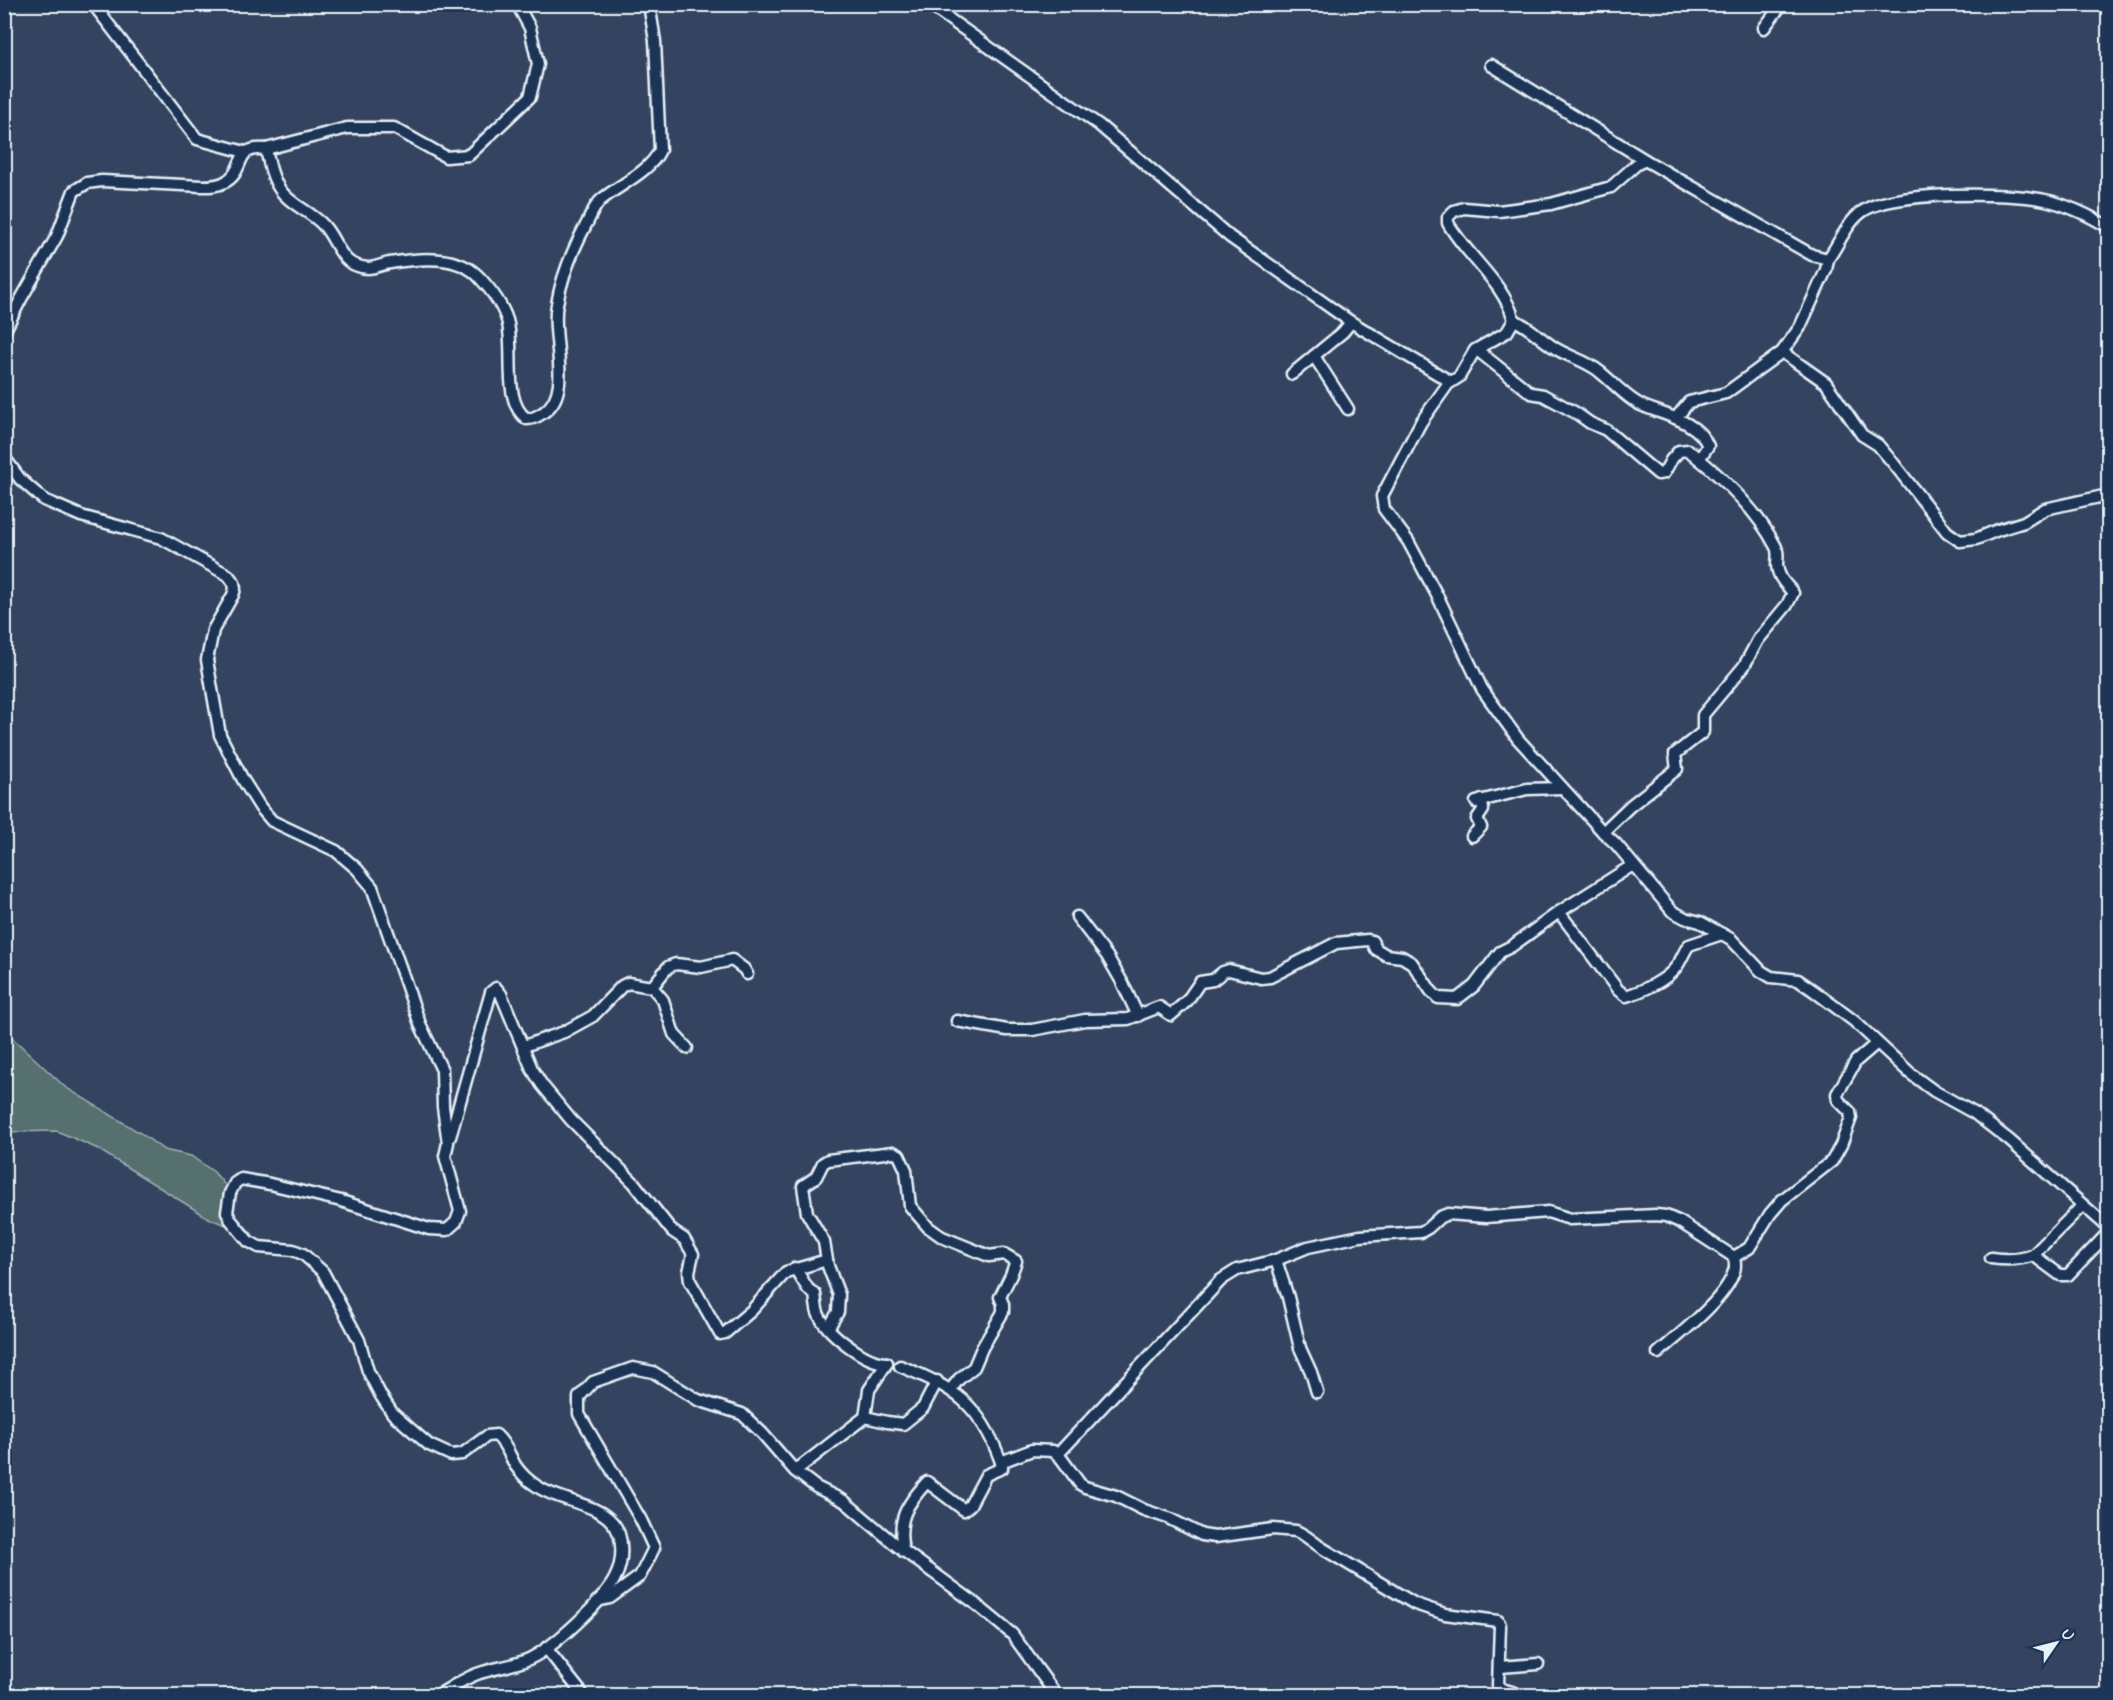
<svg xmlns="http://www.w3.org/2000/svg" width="2113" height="1700" viewBox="0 0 2113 1700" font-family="Mynerve,sans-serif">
<rect width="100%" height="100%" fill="#344460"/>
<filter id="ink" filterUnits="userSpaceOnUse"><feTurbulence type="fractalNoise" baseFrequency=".0167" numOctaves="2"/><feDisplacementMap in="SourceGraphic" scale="12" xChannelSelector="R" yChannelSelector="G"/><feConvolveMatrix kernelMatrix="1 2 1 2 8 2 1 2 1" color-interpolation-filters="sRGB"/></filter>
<g filter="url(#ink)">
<!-- green -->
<polygon fill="#55706e" stroke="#9eb0b3" stroke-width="1.5" points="4,1030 65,1087 142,1134 164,1150 191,1156 214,1172 226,1186 230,1210 253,1235 210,1219 96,1148 57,1131 9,1132 4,1123"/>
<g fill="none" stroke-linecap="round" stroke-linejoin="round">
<!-- street casing -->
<g stroke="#e8f1f8" stroke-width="15">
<g id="street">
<polyline points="93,4 197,139 245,152"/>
<polyline points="928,4 1099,125 1230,237 1351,322 1451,382"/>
<polyline points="1764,28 1782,4"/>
<polyline points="1491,65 1645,160"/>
<polyline points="266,149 347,128 394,128 446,157 469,155 530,97 538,64 530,28 517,4"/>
<path d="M 2108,227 C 2091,216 2065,204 2045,200 C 2009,192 1892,191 1863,211 C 1847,222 1839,244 1828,259 L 1812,255 L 1645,160 L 1637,164 L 1611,187 L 1551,204 L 1499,211 L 1464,208 L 1454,211 L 1448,217 L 1448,223 C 1467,257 1503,281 1514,320 L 1507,332 L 1475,350 L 1459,377 L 1448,384 L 1421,422 L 1382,496 L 1384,509 L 1408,541 L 1439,599 L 1482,689 L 1518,739 L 1603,832 L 1616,844 L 1672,911 L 1685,918 L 1700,922 L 1731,939 L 1761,971 L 1771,977 L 1798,980 L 1814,991 L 1854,1021 L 1911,1074 L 1934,1091 L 1974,1113 L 2009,1140 L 2108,1227"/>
<path d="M 1514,320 C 1531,327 1543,342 1560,351 C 1573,358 1589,362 1600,372 C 1614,383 1627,399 1643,406 C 1664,415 1698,421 1708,446 L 1699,459"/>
<path d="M 4,332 L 21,299 L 57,236 L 74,191 L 87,183 L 102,181 L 202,186 C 210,186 218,186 225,182 C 247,170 232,146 266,149 C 269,163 272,179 281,191 C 292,206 312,212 324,226 C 333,236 337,250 347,260 C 351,264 361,268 368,268 C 375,268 383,264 390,263 C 419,258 459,254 480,278 C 491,290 502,304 507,320 C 516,349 501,401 527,419 C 534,419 538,416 544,412 C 574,391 550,338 557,304 C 562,274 573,249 587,223 C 591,215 595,205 601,200 C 620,184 649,173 660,150 L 655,41 L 649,4"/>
<path d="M 1477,350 L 1531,393 L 1543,395 L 1576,413 L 1590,423 L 1606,430 L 1658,474 L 1664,473 L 1671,460 L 1679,451 L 1688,450 L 1693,454 C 1723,478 1758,512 1776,547 C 1779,553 1777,559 1777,565 C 1778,578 1786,584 1793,593 L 1787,605 L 1758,640 L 1744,666 L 1703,715 L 1703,732 L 1675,754 L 1677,769 L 1630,806 L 1603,832"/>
<polyline points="1782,352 1826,383 1862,435 1878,445 1894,464 1947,532 1960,541 1976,539 1998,530 2024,522 2045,509 2108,495"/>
<polyline points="1314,356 1348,409"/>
<polyline points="1292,374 1343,332 1351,322"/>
<polyline points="1676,418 1689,402 1726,393 1782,352 1800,327 1826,270 1828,259"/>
<path d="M 4,457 L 20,479 L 44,500 L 81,516 L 161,538 L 228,575 L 234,583 L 235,589 L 233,595 L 213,630 L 207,660 L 220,735 L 243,780 L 260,807 L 272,821 L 336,851 L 357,869 L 372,887 L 420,1024 L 442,1070 L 443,1107 L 448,1143 L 445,1156 L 460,1211 L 456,1222 L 447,1230 L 429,1229 L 341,1201 L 270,1184 L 241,1179 L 235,1183 L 230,1193 L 227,1212 L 230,1219 L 248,1241 L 259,1247 L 293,1250 L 303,1254 L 323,1272 L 359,1340 L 368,1371 L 381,1396 L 393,1414 L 429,1445 L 451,1455 L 462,1454 L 487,1436 L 496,1435 C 506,1444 509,1454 515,1465 C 521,1474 530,1482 538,1487 C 559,1501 596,1503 612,1522 C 625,1536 623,1563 615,1578 C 604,1601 553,1648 529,1659 C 513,1666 494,1668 477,1674 C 463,1679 450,1688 437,1696"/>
<polyline points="1476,802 1527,789 1562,788"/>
<polyline points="1472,836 1481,827 1477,819 1483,810 1482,800"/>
<path d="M 1559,912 L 1618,990 L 1626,996 C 1643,991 1666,981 1677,966 C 1682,959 1684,951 1689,945 L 1722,934"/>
<polyline points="1077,917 1107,956 1122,982 1138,1016"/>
<polyline points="957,1021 1007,1030 1032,1030 1085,1020 1128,1019 1159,1007 1171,1015 1187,1001 1200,982 1213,980 1223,972 1229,970 1261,978 1270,977 1336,943 1368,940 1372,941 1376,949 1386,955 1402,957 1412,963 1431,991 1438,998 1457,999 1474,986 1500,952 1512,946 1559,912 1633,865"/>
<polyline points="524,1046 564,1032 593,1016 622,986 628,983 652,987"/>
<polyline points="687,1048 674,1034 663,1000 652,987 668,967 676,964 701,967 732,960 744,969 747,974"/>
<polyline points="450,1137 491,992 496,988 501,994 532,1069 542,1085 571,1120 634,1183 672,1231 684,1239 693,1254 689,1272 690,1281 720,1334 725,1333 751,1311 786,1272 827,1260"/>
<polyline points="2033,1255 2060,1275 2068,1275 2108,1233"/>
<path d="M 1991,1258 C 2005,1260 2020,1260 2033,1255 L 2082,1206"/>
<polyline points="1276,1260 1288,1297 1300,1348 1311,1372 1317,1392"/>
<path d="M 795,1268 L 808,1289 L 815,1294 C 816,1300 816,1307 818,1313 C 826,1333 866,1363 887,1363"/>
<polyline points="829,1327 838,1312 839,1295 828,1266 824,1242 807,1213 803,1186 816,1177 823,1163 828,1160 893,1152 899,1155 906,1170 910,1206 928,1227 942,1237 989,1256 1004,1254 1016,1261 1011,1275 1000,1297 1003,1304 1003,1312 982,1348 974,1367 959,1379 951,1389"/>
<path d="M 1658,1353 C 1680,1334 1726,1299 1734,1271 C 1736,1267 1735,1262 1734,1257"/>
<path d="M 900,1366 C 955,1388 980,1404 1001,1462 L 1032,1450 L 1053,1451 L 1061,1458 L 1080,1484 L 1085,1487 L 1116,1496 L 1144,1510 L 1168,1518 L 1202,1535 L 1215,1537 L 1273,1529 L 1296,1531 L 1304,1535 L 1322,1548 L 1415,1604 L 1445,1614 L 1498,1621 L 1500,1625 L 1498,1686 C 1502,1692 1513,1689 1518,1696"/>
<polyline points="865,1417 887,1422 903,1424 923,1408 937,1381"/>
<polyline points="1058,1454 1221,1280 1237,1270 1276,1260 1308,1247 1360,1236 1421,1232 1428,1228 1440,1217 1448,1214 1486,1217 1548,1212 1570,1219 1656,1215 1666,1216 1680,1222 1734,1257 1749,1248 1770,1214 1782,1200 1832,1161 1841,1145 1851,1118 1850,1112 1838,1100 1837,1094 1856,1061 1877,1043"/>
<polyline points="795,1471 865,1417 869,1390 887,1363"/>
<path d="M 903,1551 C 897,1519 906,1505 927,1482 L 964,1510 L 970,1505 L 986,1475 L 1002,1468 L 1001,1462"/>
<polyline points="597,1601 610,1598 640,1576 654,1548 641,1520 579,1414 579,1397 593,1382 633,1368 653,1372 698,1400 742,1414 762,1433 795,1471 816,1487 844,1501 897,1546 972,1601 1012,1634 1057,1696"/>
<polyline points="546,1648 581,1692 582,1696"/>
<polyline points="1500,1667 1538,1664"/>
</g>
</g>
<!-- street -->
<use href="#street" stroke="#1d3557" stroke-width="10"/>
</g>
</g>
<!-- margin -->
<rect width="2113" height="1700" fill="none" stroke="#1d3557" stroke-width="24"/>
<rect x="12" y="12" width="2089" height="1676" fill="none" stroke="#e8f1f8" stroke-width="2" filter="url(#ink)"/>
<!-- north arrow -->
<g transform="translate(2056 1643) rotate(55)" stroke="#1d3557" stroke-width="4.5" paint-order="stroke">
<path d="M0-4.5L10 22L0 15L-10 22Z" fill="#e8f1f8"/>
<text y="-9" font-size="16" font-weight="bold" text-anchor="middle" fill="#e8f1f8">U</text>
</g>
</svg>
